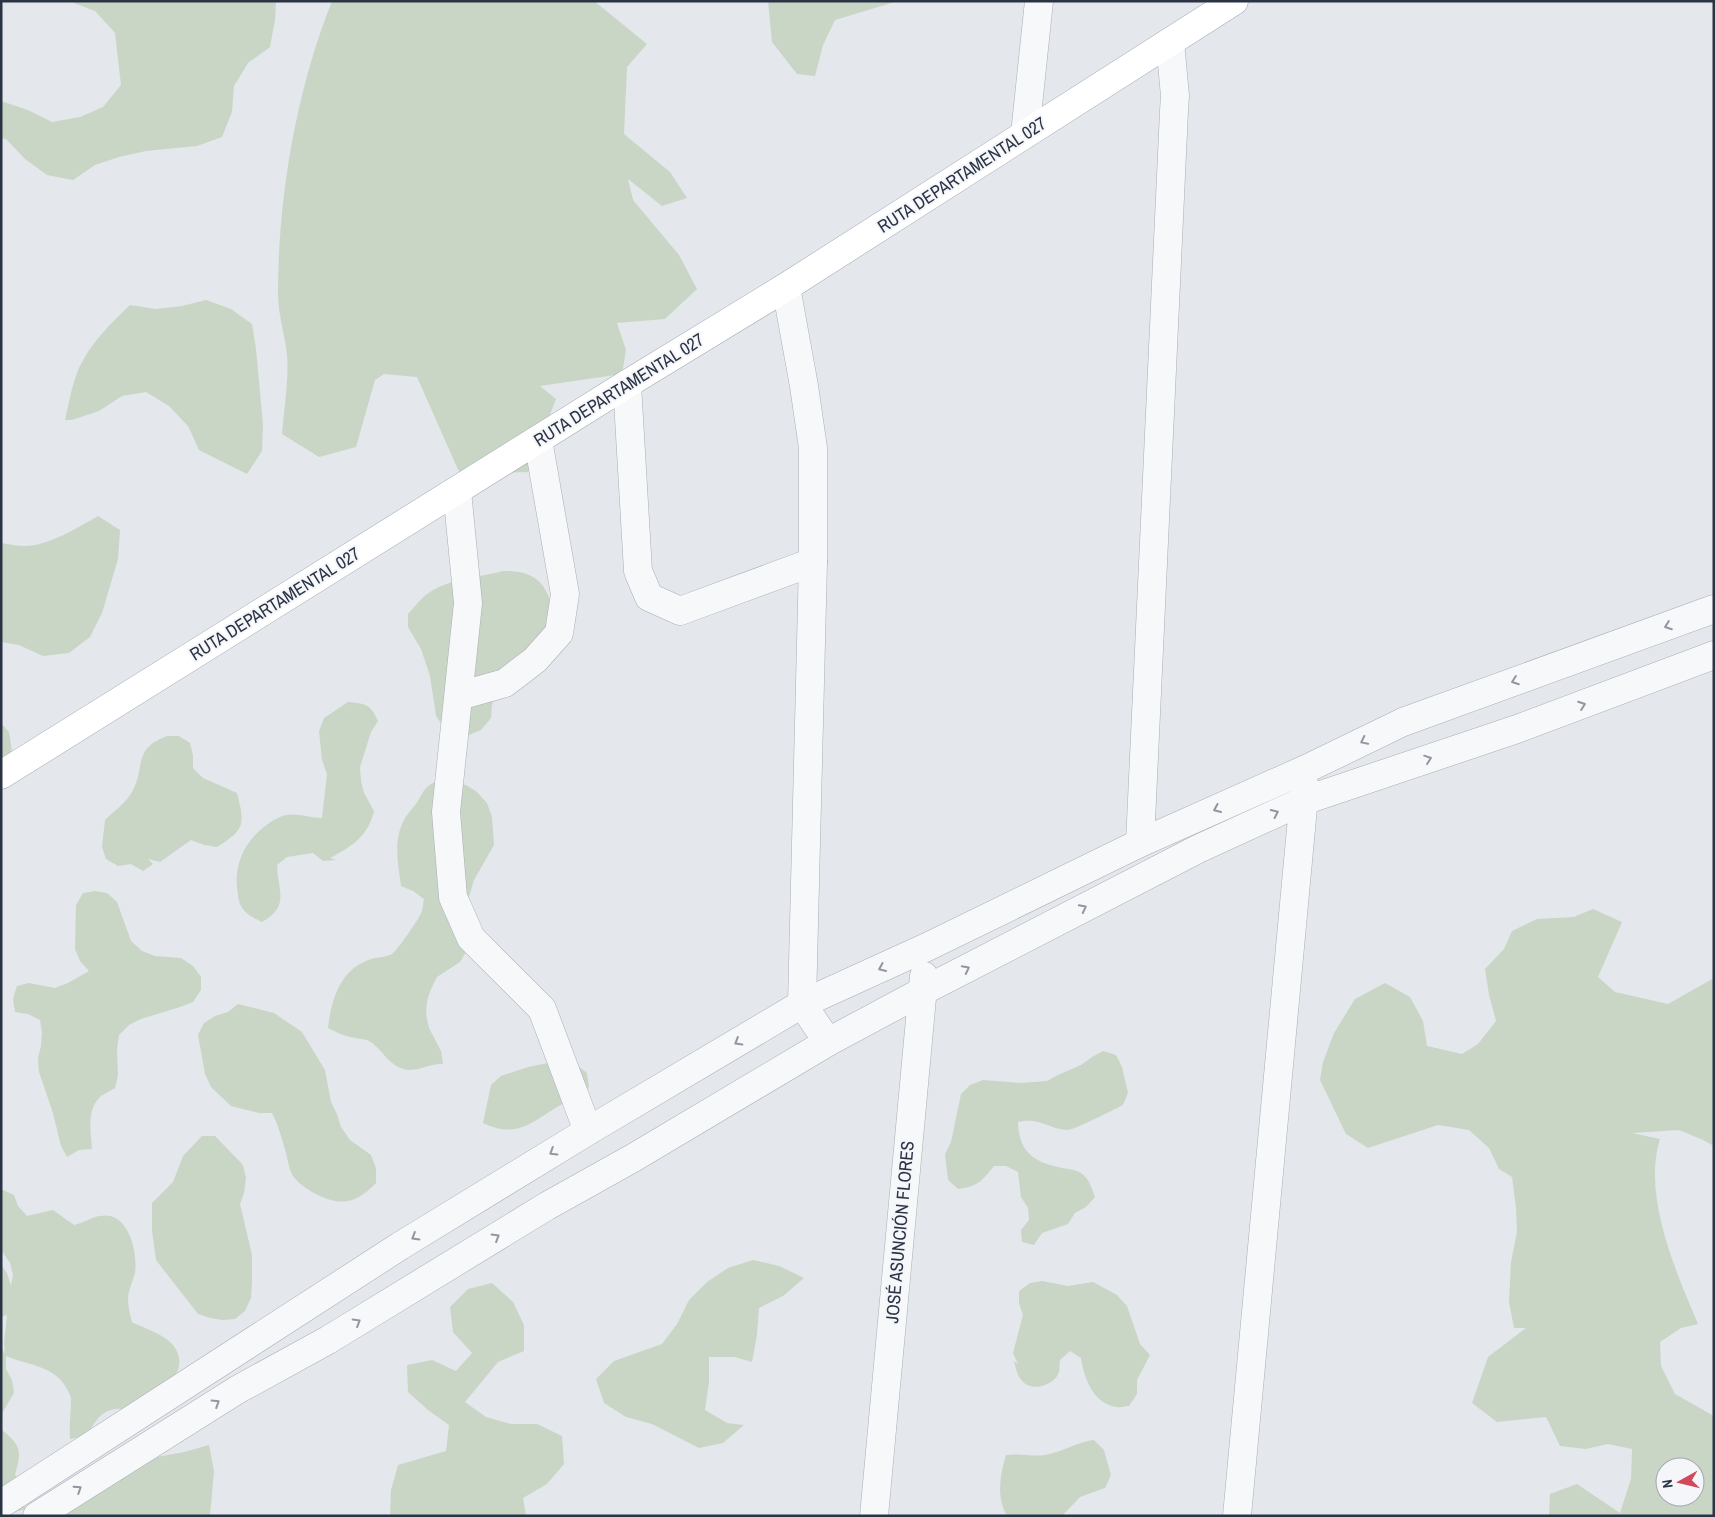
<svg xmlns="http://www.w3.org/2000/svg" width="1715" height="1517" viewBox="0 0 1715 1517" font-family="'Archivo Narrow',sans-serif">
<rect width="100%" height="100%" fill="#e4e7ec"/>
<!-- green -->
<g fill="#c9d6c5" fill-rule="evenodd">
<polygon points="69,1 276,1 275,20 270,47 248,63 234,86 232,112 222,137 197,146 146,151 119,157 95,165 73,180 47,175 25,159 6,139 1,138 1,101 28,110 52,122 80,117 103,107 121,85 115,33 95,11"/>
<path d="M 332,1 L 594,1 L 647,44 L 627,67 L 624,134 L 670,172 L 687,198 L 662,206 L 628,179 L 633,200 L 679,255 L 697,289 L 665,319 L 617,323 L 626,350 L 622,374 L 540,386 L 556,399 L 528,472 L 460,474 L 417,377 L 384,374 L 375,380 L 356,447 L 319,457 L 282,434 C 284,410 289,378 287,355 C 285,335 278,314 278,294 C 278,198 296,91 332,1 Z"/>
<polygon points="768,1 898,1 835,20 823,45 815,76 797,74 772,42"/>
<path d="M 206,300 L 231,309 L 252,324 L 256,349 L 263,425 L 262,451 L 247,474 L 199,450 L 188,426 L 169,406 L 146,392 L 122,396 L 99,411 L 72,420 L 65,420 C 69,403 72,384 79,368 C 90,344 111,323 130,305 L 156,309 L 182,306 Z"/>
<path d="M 98,516 L 120,530 L 118,559 L 102,613 L 90,637 L 69,653 L 43,656 L 19,645 L 1,642 L 1,543 C 9,544 17,546 25,546 C 48,546 79,527 98,516 Z"/>
<path d="M 503,571 C 544,570 550,592 556,627 L 502,688 L 492,704 L 491,718 L 481,730 L 469,735 L 454,733 L 443,726 L 436,716 L 430,676 L 421,649 L 408,627 L 408,614 C 414,608 420,599 427,594 C 449,578 478,578 503,571 Z"/>
<path d="M 348,702 C 367,704 370,704 378,721 L 371,732 L 360,767 L 361,781 L 364,793 L 374,811 C 368,836 353,846 330,858 L 336,860 L 323,861 L 313,853 L 287,857 L 277,865 C 278,892 290,906 262,922 C 254,918 245,914 241,906 C 238,901 238,893 237,887 C 234,857 252,830 280,817 C 294,811 308,818 322,818 L 327,774 L 322,760 L 319,731 L 324,718 Z"/>
<polygon points="1,723 9,732 13,758 1,770"/>
<path d="M 167,736 L 179,736 L 190,743 L 193,755 L 193,768 L 203,778 L 237,793 C 245,824 245,830 217,847 L 204,845 L 191,840 L 160,862 L 148,859 L 153,864 L 143,871 L 131,864 L 118,866 L 106,859 L 102,847 L 105,820 C 114,811 125,804 132,792 C 146,767 132,749 167,736 Z"/>
<path d="M 440,780 L 466,785 L 477,792 L 487,803 L 492,817 L 494,845 L 474,880 L 470,893 L 467,906 L 467,950 L 460,962 L 437,977 L 431,989 L 427,1001 L 426,1014 L 429,1028 L 441,1051 L 443,1064 C 431,1063 421,1070 409,1070 C 389,1068 384,1050 369,1041 C 363,1038 356,1039 350,1037 C 342,1035 336,1032 328,1028 C 331,1002 339,972 366,961 C 374,957 384,958 392,954 C 397,951 421,916 422,911 C 423,907 423,903 424,899 L 413,891 L 401,886 C 398,863 393,841 404,820 C 407,814 412,809 416,804 C 425,790 424,786 440,780 Z"/>
<path d="M 95,891 L 107,893 L 117,902 L 131,941 L 142,951 L 155,956 L 181,958 L 193,966 L 201,977 L 201,990 L 193,1002 L 180,1007 L 141,1019 L 129,1025 L 119,1035 L 117,1049 L 118,1075 L 115,1088 C 111,1091 105,1093 101,1096 C 86,1109 91,1132 92,1149 L 79,1150 L 67,1157 L 61,1146 L 53,1113 L 39,1072 L 38,1058 L 41,1046 L 42,1033 L 40,1020 L 28,1014 L 15,1012 L 13,999 L 17,986 L 29,983 L 55,988 L 68,983 L 89,971 L 80,961 L 75,949 L 76,905 L 83,893 Z"/>
<path d="M 1593,909 L 1622,922 L 1598,977 L 1615,992 L 1668,1004 L 1714,978 L 1714,1146 L 1703,1140 L 1679,1130 L 1632,1133 L 1660,1139 C 1642,1195 1676,1272 1698,1324 L 1681,1328 L 1660,1342 L 1661,1366 L 1675,1394 L 1714,1416 L 1714,1516 L 1549,1516 L 1550,1494 L 1577,1484 L 1620,1513 L 1631,1479 L 1632,1449 L 1608,1444 L 1586,1449 L 1560,1446 L 1546,1417 L 1497,1422 L 1472,1403 L 1488,1357 L 1526,1328 L 1514,1328 L 1509,1302 L 1511,1262 L 1517,1232 L 1516,1208 L 1512,1177 L 1499,1169 L 1489,1148 L 1469,1130 L 1438,1125 L 1368,1148 L 1346,1134 L 1320,1080 L 1323,1062 L 1334,1033 L 1355,999 L 1385,983 L 1410,997 L 1423,1021 L 1427,1046 L 1462,1054 L 1478,1044 L 1496,1021 L 1489,995 L 1485,969 L 1504,949 L 1512,931 L 1537,919 L 1574,917 ZM 1665,1467 L 1695,1467 L 1695,1497 L 1665,1497 Z"/>
<path d="M 238,1004 L 274,1013 L 302,1032 L 325,1070 L 331,1102 L 337,1114 L 341,1127 L 350,1140 L 371,1155 L 376,1168 L 376,1183 C 356,1204 340,1207 314,1193 C 307,1189 298,1183 293,1176 C 289,1169 288,1161 286,1153 C 282,1140 279,1126 272,1113 L 259,1113 L 231,1106 L 211,1087 L 205,1074 L 198,1035 L 204,1023 L 215,1016 L 228,1012 Z"/>
<path d="M 1103,1051 L 1116,1055 L 1122,1067 L 1128,1093 L 1123,1105 C 1113,1110 1076,1129 1068,1130 C 1049,1130 1042,1117 1018,1122 C 1019,1150 1031,1161 1058,1167 C 1065,1169 1075,1169 1081,1173 C 1089,1178 1092,1189 1095,1197 L 1086,1207 L 1075,1213 L 1068,1224 L 1042,1233 L 1034,1245 L 1022,1242 L 1021,1230 L 1029,1220 L 1028,1208 L 1021,1197 L 1018,1172 L 1006,1166 L 994,1166 C 981,1182 978,1186 958,1189 L 948,1180 L 945,1154 L 951,1142 L 961,1094 L 970,1085 L 983,1080 L 1021,1083 L 1047,1081 L 1058,1075 L 1081,1065 L 1092,1057 Z"/>
<path d="M 566,1057 L 587,1073 L 589,1087 L 580,1098 C 543,1105 528,1145 483,1123 L 491,1085 L 501,1076 L 528,1067 L 553,1062 Z"/>
<polygon points="202,1136 215,1136 243,1165 246,1178 244,1193 240,1204 252,1255 252,1283 251,1298 245,1311 235,1319 223,1320 210,1318 198,1314 156,1260 152,1231 152,1203 173,1182 183,1156"/>
<path d="M 1,1189 L 14,1195 L 18,1206 L 27,1216 L 53,1210 L 74,1225 C 83,1223 92,1217 100,1216 C 128,1210 138,1251 135,1273 C 133,1281 128,1290 128,1299 C 128,1307 130,1314 132,1322 C 149,1331 176,1337 179,1358 C 181,1372 173,1378 163,1386 C 155,1392 145,1403 135,1407 C 127,1410 116,1407 108,1411 C 90,1419 96,1436 70,1439 C 69,1425 71,1413 71,1400 C 71,1396 69,1392 67,1389 C 56,1366 27,1365 6,1356 L 6,1369 L 12,1380 L 14,1393 L 1,1415 L 1,1346 L 5,1354 L 4,1343 L 7,1315 L 1,1317 L 1,1265 L 7,1273 L 11,1286 L 13,1275 L 10,1263 L 1,1250 Z"/>
<polygon points="753,1260 779,1266 804,1278 783,1296 759,1308 757,1335 752,1362 735,1357 709,1357 709,1382 705,1410 727,1423 744,1425 723,1443 699,1448 652,1424 626,1417 604,1403 596,1379 614,1361 662,1344 677,1324 689,1300 707,1282 728,1268"/>
<path d="M 1042,1281 L 1068,1286 L 1093,1282 L 1117,1295 L 1127,1306 L 1140,1344 L 1150,1355 L 1137,1380 L 1137,1394 L 1129,1406 C 1125,1406 1120,1408 1117,1407 C 1093,1404 1084,1378 1081,1358 L 1070,1351 L 1060,1360 C 1059,1364 1060,1369 1059,1372 C 1055,1385 1033,1392 1023,1382 C 1017,1376 1016,1369 1014,1361 L 1018,1364 L 1013,1353 L 1023,1315 L 1019,1303 L 1019,1291 L 1030,1283 Z"/>
<polygon points="492,1283 513,1302 524,1325 524,1351 498,1362 465,1402 486,1417 511,1424 537,1424 562,1436 564,1464 547,1484 523,1498 526,1516 390,1516 391,1490 398,1465 446,1451 449,1425 428,1410 408,1392 407,1365 432,1360 456,1371 472,1353 453,1332 450,1307 468,1289"/>
<path d="M 1,1424 L 2,1430 C 21,1445 22,1452 15,1475 L 24,1484 L 25,1509 L 1,1516 Z"/>
<path d="M 1094,1440 L 1104,1450 L 1111,1475 L 1105,1488 L 1080,1497 L 1062,1516 L 1007,1516 C 996,1497 1000,1475 1006,1455 C 1021,1453 1032,1457 1045,1455 C 1062,1452 1077,1442 1094,1440 Z"/>
<polygon points="209,1445 214,1471 210,1516 50,1516 133,1467 157,1457 184,1452"/>
</g>
<g fill="none" stroke-linecap="round" stroke-linejoin="round">
<!-- minor casing -->
<g stroke="#a9aeb7" stroke-width="29">
<g id="minor">
<polyline points="1025,134 1039,1"/>
<polyline points="786,287 804,386 813,448 813,562 802,1004 828,1042"/>
<polyline points="627,384 638,571 649,597 680,611 813,562"/>
<polyline points="457,491 468,603 446,812 453,897 471,938 542,1009 588,1131"/>
<polyline points="459,696 505,683 535,660 559,633 565,594 538,440"/>
<polyline points="1140,843 1174,111 1175,96 1170,42"/>
<polyline points="1,1504 400,1246 588,1131 802,1004 927,947 1140,843 1306,769 1403,722 1714,609"/>
<polyline points="37,1516 237,1390 328,1340 547,1206 633,1158 828,1042 923,991 1198,849 1303,801 1517,729 1714,655"/>
<polyline points="874,1516 924,976"/>
<polyline points="1237,1516 1305,786"/>
</g>
</g>
<!-- major casing -->
<g stroke="#a3abb8" stroke-width="29">
<polyline id="major" points="1,775 627,384 786,287 1234,1"/>
</g>
<!-- minor -->
<use href="#minor" stroke="#f7f8fa" stroke-width="28"/>
<!-- major -->
<use href="#major" stroke="#fff" stroke-width="28"/>
</g>
<!-- one-way arrows -->
<defs><path id="oneway-chevron" d="M-2-3.5L2.5 0L-2 3.5" fill="none" stroke-width="1.6" stroke-linecap="round" stroke-linejoin="round" transform="scale(1.25)"/></defs>
<g stroke="#9196a0">
<use href="#oneway-chevron" transform="translate(1668 626) rotate(160)"/>
<use href="#oneway-chevron" transform="translate(1515 681) rotate(160)"/>
<use href="#oneway-chevron" transform="translate(1582 705) rotate(-20)"/>
<use href="#oneway-chevron" transform="translate(1364 741) rotate(154)"/>
<use href="#oneway-chevron" transform="translate(1428 759) rotate(-19)"/>
<use href="#oneway-chevron" transform="translate(1217 809) rotate(156)"/>
<use href="#oneway-chevron" transform="translate(1275 813) rotate(-25)"/>
<use href="#oneway-chevron" transform="translate(1083 908) rotate(-27)"/>
<use href="#oneway-chevron" transform="translate(882 968) rotate(156)"/>
<use href="#oneway-chevron" transform="translate(966 969) rotate(-27)"/>
<use href="#oneway-chevron" transform="translate(738 1042) rotate(149)"/>
<use href="#oneway-chevron" transform="translate(553 1152) rotate(148)"/>
<use href="#oneway-chevron" transform="translate(415 1237) rotate(149)"/>
<use href="#oneway-chevron" transform="translate(496 1237) rotate(-31)"/>
<use href="#oneway-chevron" transform="translate(357 1322) rotate(-31)"/>
<use href="#oneway-chevron" transform="translate(216 1403) rotate(-32)"/>
<use href="#oneway-chevron" transform="translate(78 1489) rotate(-33)"/>
</g>
<g text-anchor="middle" stroke-width="4" stroke-linejoin="round" paint-order="stroke">
<!-- street labels -->
<g font-size="18" fill="#2b3445" stroke="#f4f6f9">
<text transform="translate(962 175) rotate(-33)" y="6">RUTA DEPARTAMENTAL 027</text>
<text transform="translate(619 390) rotate(-32)" y="6">RUTA DEPARTAMENTAL 027</text>
<text transform="translate(275 604) rotate(-32)" y="6">RUTA DEPARTAMENTAL 027</text>
<text transform="translate(900 1232) rotate(-85)" y="6">JOSÉ ASUNCIÓN FLORES</text>
</g>
</g>
<!-- border -->
<rect width="1715" height="1517" fill="none" stroke="#2b3445" stroke-width="5"/>
<!-- north arrow -->
<g transform="translate(1680 1482) rotate(262)"><circle r="24" fill="#f4f6f9" stroke="#a4a8b1"/>
<path d="M0-4L9 19L0 12L-9 19Z" fill="#d1495b"/>
<text y="-8" font-size="14" font-weight="bold" text-anchor="middle" fill="#2b3445">N</text>
</g>
</svg>
